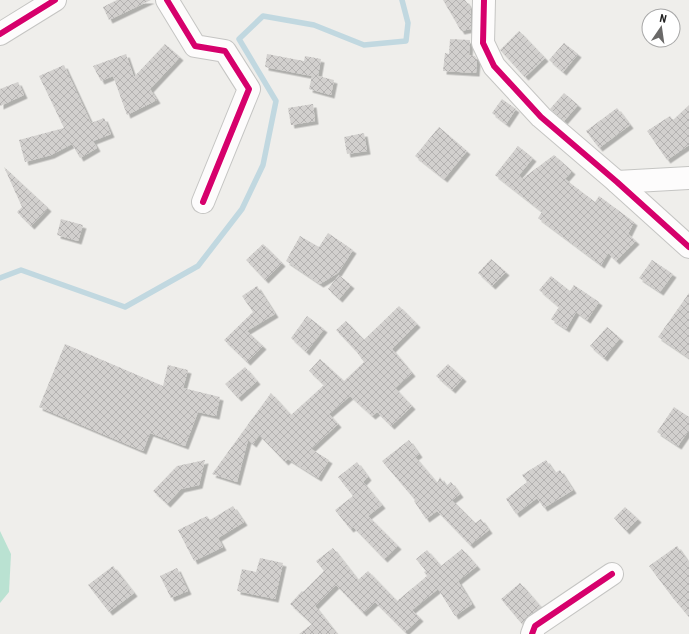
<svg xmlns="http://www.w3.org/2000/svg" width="689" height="634" viewBox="0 0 689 634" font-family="'Roboto Condensed',sans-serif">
<defs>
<pattern id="building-cross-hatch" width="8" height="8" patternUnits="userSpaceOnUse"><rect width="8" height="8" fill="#d2d0ce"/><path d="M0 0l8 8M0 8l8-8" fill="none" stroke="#b4b2b1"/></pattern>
<filter id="shadow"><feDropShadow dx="3.5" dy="3.5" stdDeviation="0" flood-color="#0004"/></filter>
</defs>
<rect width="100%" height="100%" fill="#efeeeb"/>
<!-- pitch -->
<polygon fill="#bae2d2" points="0,531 11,554 9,592 0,603"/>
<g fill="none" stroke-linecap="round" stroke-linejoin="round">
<!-- stream -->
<polyline stroke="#c1d8e0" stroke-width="5.5" points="0,278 21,270 125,307 198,266 242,209 263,165 276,101 239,39 263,16 314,25 364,45 406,41 408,23 402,0"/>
</g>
<!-- building -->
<g fill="url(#building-cross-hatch)" filter="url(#shadow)">
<polygon points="117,0 151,0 109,20 103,7"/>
<polygon points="443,0 465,0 470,7 471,15 471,29 461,31"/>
<polygon points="519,31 545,58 525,77 500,50"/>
<polygon points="450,39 470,40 469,55 475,56 477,60 476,73 443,71 445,53 449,54"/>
<polygon points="564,43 578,54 563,72 549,60"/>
<polygon points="165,44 180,57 150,89 157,100 127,115 113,76 101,81 93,66 126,54 134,77"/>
<polygon points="267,54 304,61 305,56 321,59 318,76 334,80 331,95 309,89 312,76 265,67"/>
<polygon points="64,65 91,123 104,118 111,134 93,141 97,148 80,158 72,144 51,155 25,162 19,140 64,128 39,76"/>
<polygon points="18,82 24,95 0,106 0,89"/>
<polygon points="564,93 578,105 564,121 550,109"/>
<polygon points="502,99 516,109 506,124 492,113"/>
<polygon points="313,104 315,121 291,125 288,108"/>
<polygon points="689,105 689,145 667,160 647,131 670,116 673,120"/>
<polygon points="617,108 630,125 599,148 586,131"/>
<polygon points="439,127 467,151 444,179 415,156"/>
<polygon points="364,133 367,151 347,154 344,137"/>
<polygon points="518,146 533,158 519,175 522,179 554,155 572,171 565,179 595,202 599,196 634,222 628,234 636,241 616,261 608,253 601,265 538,218 545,207 541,211 495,175"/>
<polygon points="4,167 48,208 31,226 17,212 22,207"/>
<polygon points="61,219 83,225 78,241 57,235"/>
<polygon points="328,233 353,250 338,273 320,284 286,261 300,236 319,247"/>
<polygon points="263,244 282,263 265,280 246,260"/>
<polygon points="491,259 506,272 492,286 478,273"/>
<polygon points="652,260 673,274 660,292 639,278"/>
<polygon points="339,275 351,285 339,299 328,289"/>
<polygon points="551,276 570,291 574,285 599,302 587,320 576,312 566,329 551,319 559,307 539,290"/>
<polygon points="257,286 275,314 247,331 263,346 247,362 224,340 253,312 242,296"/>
<polygon points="689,293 689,358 658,337"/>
<polygon points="399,306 417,324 392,349 412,373 395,388 412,406 391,426 377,412 372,416 350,396 329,414 338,424 311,449 329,460 318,478 288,459 285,462 259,435 253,444 248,440 237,482 212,474 271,393 291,415 324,385 309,371 320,359 344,381 364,362 356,351 336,330 346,321 364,340"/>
<polygon points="307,316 324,329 306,352 291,338"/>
<polygon points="607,327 620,338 604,358 590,346"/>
<polygon points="65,344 163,386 168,365 188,370 183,388 220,397 216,416 198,412 185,446 150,433 143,451 39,407"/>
<polygon points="448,364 463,378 452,390 436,376"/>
<polygon points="245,367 257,381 238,398 225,384"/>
<polygon points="674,407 689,417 689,430 678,446 657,432"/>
<polygon points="409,440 419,454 415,457 437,483 440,477 446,486 451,482 460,494 452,500 475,523 481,519 489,530 470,545 437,511 426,519 414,501 415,500 382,461"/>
<polygon points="205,460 199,485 181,489 167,504 153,491 177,466"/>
<polygon points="546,460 555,473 560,470 573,490 544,508 537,498 516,514 506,499 527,482 522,475"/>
<polygon points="357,462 368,477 363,482 382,505 368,516 398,546 384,559 353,527 350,529 335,510 353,496 338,477"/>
<polygon points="233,506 244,522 218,538 223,547 194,561 178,530 207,516 210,520"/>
<polygon points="625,507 638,519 626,531 614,518"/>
<polygon points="677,546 689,563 689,617 673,598 649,566"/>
<polygon points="333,548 358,580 368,571 397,601 427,576 424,572 426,571 416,559 427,550 441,566 462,549 477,566 458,581 472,604 455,616 438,589 412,610 420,618 405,632 375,602 363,613 336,585 315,606 337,634 299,634 312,624 290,604 302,591 303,592 324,571 316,561"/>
<polygon points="260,558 283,563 275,599 237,591 242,569 256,572"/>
<polygon points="113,566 134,593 109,612 88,585"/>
<polygon points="177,568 188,591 171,598 160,576"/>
<polygon points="520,583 541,607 528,616 522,624 501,599"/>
</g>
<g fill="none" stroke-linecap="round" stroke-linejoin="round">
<!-- minor casing -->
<g stroke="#c5c5c3" stroke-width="24">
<g id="minor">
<polyline points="167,0 195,46 225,51 249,89 203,202"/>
<polyline points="484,0 483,43 494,66 541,117 617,182 689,247"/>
<polyline points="0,34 55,0"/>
<polyline points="617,182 689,178"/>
<polyline points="532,634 535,626 612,574"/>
</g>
</g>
<!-- minor -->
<use href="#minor" stroke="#fdfcfc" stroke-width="22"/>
<!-- cycleway casing -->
<g stroke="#fff" stroke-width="8">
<g id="cycleway">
<polyline points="167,0 195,46 225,51 249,89 203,202"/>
<polyline points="484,0 483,43 494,66 541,117 617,182 689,247"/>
<polyline points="0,34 55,0"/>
<polyline points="532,634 535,626 612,574"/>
</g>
</g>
<!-- cycleway -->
<use href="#cycleway" stroke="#d6006c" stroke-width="6"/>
</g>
<!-- north arrow -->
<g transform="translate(661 28) rotate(13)"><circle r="19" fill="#ffffff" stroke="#a7a7a7"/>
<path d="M0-3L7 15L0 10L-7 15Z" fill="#6a6968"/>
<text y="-6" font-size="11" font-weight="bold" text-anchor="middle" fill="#222222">N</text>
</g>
</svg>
